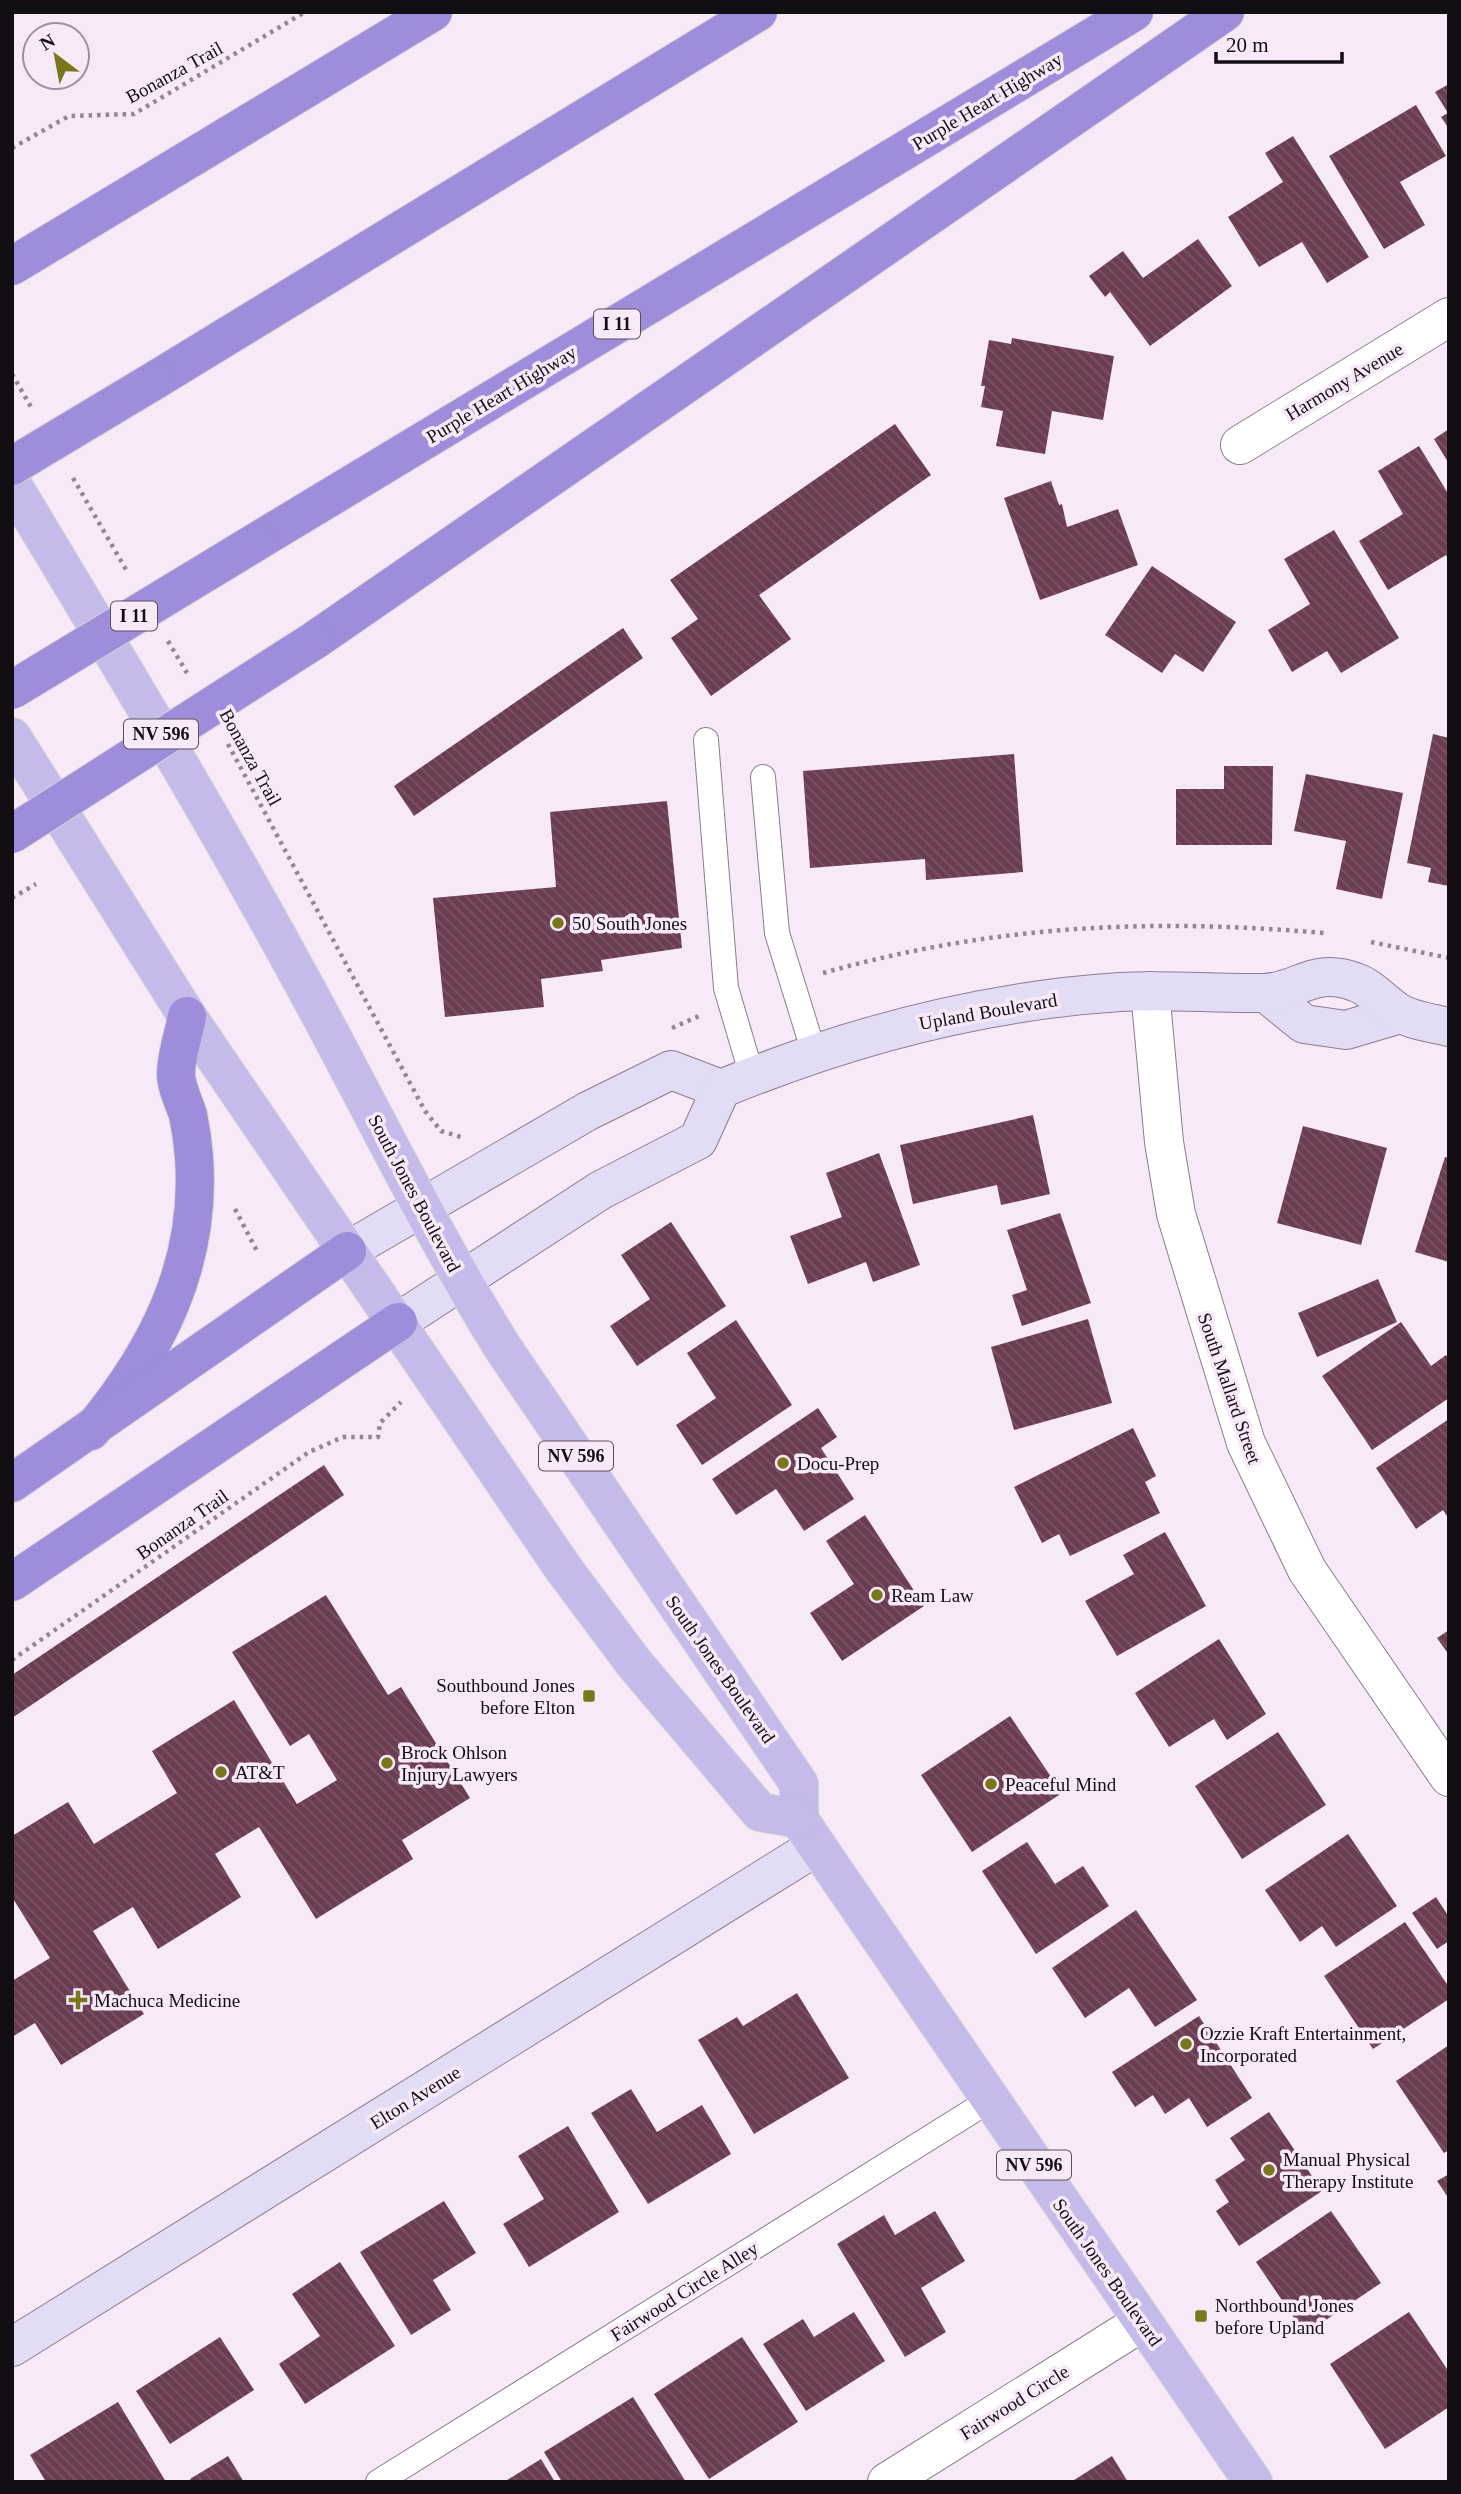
<svg xmlns="http://www.w3.org/2000/svg" width="1461" height="2494" viewBox="0 0 1461 2494" font-family="Georgia,serif">
<defs>
<pattern id="building-back-hatch" width="6" height="6" patternUnits="userSpaceOnUse" patternTransform="scale(1.75)"><rect width="6" height="6" fill="#6b3d52"/><path d="M-1 5l2 2M0 0l6 6M5-1l2 2" fill="none" stroke="#7a5566"/></pattern>
</defs>
<rect width="100%" height="100%" fill="#f8e9f9"/>
<!-- building -->
<g fill="url(#building-back-hatch)">
<polygon points="1449,84 1449,129 1441,117 1448,113 1435,92"/>
<polygon points="1416,105 1446,156 1400,182 1425,225 1384,249 1329,156"/>
<polygon points="1293,136 1369,257 1327,283 1302,242 1259,267 1228,217 1283,182 1265,153"/>
<polygon points="1198,239 1232,286 1150,346 1110,292 1105,297 1089,276 1123,251 1143,278"/>
<polygon points="1012,338 1114,356 1103,420 1052,411 1045,454 996,446 1003,411 981,407 985,386 981,386 989,340 1011,344"/>
<polygon points="895,424 931,475 759,595 791,639 711,696 671,638 698,619 670,580"/>
<polygon points="1449,429 1449,464 1434,439"/>
<polygon points="1419,446 1449,495 1449,561 1446,555 1388,590 1359,541 1403,514 1378,471"/>
<polygon points="1051,481 1059,505 1062,504 1067,527 1118,509 1138,565 1040,600 1004,498"/>
<polygon points="1334,530 1399,638 1341,673 1327,651 1292,672 1268,630 1310,604 1284,559"/>
<polygon points="1152,566 1236,622 1203,672 1175,654 1162,673 1105,635"/>
<polygon points="623,628 643,658 414,816 394,786"/>
<polygon points="1433,734 1449,738 1449,886 1428,882 1431,868 1407,863"/>
<polygon points="1014,754 1023,872 926,880 925,859 810,868 803,771"/>
<polygon points="1224,766 1273,766 1272,845 1176,845 1176,789 1224,789"/>
<polygon points="1306,774 1403,793 1382,899 1336,889 1346,841 1294,831"/>
<polygon points="667,801 682,948 601,960 603,971 541,979 544,1007 445,1017 433,898 556,887 550,812"/>
<polygon points="1033,1115 1050,1194 1001,1205 997,1185 913,1204 900,1145"/>
<polygon points="1303,1126 1387,1148 1361,1245 1277,1223"/>
<polygon points="879,1153 920,1265 873,1282 866,1262 808,1284 790,1236 842,1217 826,1173"/>
<polygon points="1445,1157 1449,1158 1449,1262 1415,1252"/>
<polygon points="1060,1213 1091,1303 1022,1326 1012,1295 1027,1290 1007,1230"/>
<polygon points="671,1222 726,1306 637,1366 610,1326 650,1299 621,1255"/>
<polygon points="1378,1279 1397,1322 1317,1357 1298,1313"/>
<polygon points="1088,1319 1112,1403 1014,1430 991,1347"/>
<polygon points="736,1320 792,1405 702,1465 676,1425 716,1398 687,1353"/>
<polygon points="1401,1322 1431,1366 1446,1355 1449,1359 1449,1398 1372,1450 1322,1376"/>
<polygon points="818,1408 837,1437 821,1448 854,1499 804,1531 776,1489 736,1515 712,1479"/>
<polygon points="1449,1419 1449,1519 1443,1510 1416,1529 1376,1468"/>
<polygon points="1133,1428 1156,1476 1145,1482 1160,1513 1070,1556 1059,1534 1042,1543 1014,1487"/>
<polygon points="324,1465 344,1495 12,1718 12,1675"/>
<polygon points="865,1515 924,1606 842,1661 810,1613 854,1584 826,1541"/>
<polygon points="1165,1532 1206,1606 1117,1656 1085,1601 1134,1574 1123,1555"/>
<polygon points="326,1595 388,1695 401,1687 470,1798 402,1840 413,1859 316,1919 259,1827 215,1854 241,1897 200,1923 158,1949 133,1907 93,1931 144,2014 61,2065 35,2023 12,2037 12,1981 50,1958 12,1897 12,1836 68,1802 94,1844 177,1793 152,1751 234,1700 297,1804 337,1780 309,1734 290,1746 232,1652"/>
<polygon points="1449,1630 1449,1655 1437,1638"/>
<polygon points="1219,1639 1266,1714 1227,1740 1214,1719 1169,1747 1135,1693"/>
<polygon points="1010,1716 1062,1793 972,1852 921,1775"/>
<polygon points="1278,1732 1326,1805 1242,1859 1195,1786"/>
<polygon points="1348,1834 1397,1906 1336,1947 1322,1926 1300,1942 1265,1890"/>
<polygon points="1027,1842 1055,1884 1083,1866 1109,1906 1036,1954 982,1871"/>
<polygon points="1436,1897 1449,1917 1449,1941 1437,1949 1412,1913"/>
<polygon points="1136,1910 1197,2000 1155,2027 1129,1988 1085,2018 1052,1968"/>
<polygon points="1405,1922 1449,1987 1449,1999 1373,2049 1324,1976"/>
<polygon points="797,1993 849,2078 754,2134 698,2040 737,2017 743,2026"/>
<polygon points="1199,2016 1252,2098 1207,2127 1189,2098 1165,2114 1153,2095 1135,2107 1112,2072"/>
<polygon points="1449,2045 1449,2150 1444,2153 1396,2081"/>
<polygon points="631,2089 657,2132 702,2105 731,2154 648,2204 591,2113"/>
<polygon points="1269,2112 1322,2191 1239,2246 1216,2211 1229,2202 1215,2180 1245,2160 1230,2138"/>
<polygon points="568,2126 619,2212 529,2267 503,2224 544,2199 518,2156"/>
<polygon points="1449,2174 1449,2199 1437,2181"/>
<polygon points="444,2201 476,2253 433,2280 451,2310 411,2335 360,2252"/>
<polygon points="935,2211 965,2261 921,2288 946,2332 905,2357 837,2244 884,2215 895,2235"/>
<polygon points="1331,2211 1381,2283 1305,2334 1256,2262"/>
<polygon points="340,2262 395,2346 305,2404 279,2364 320,2336 292,2294"/>
<polygon points="854,2312 885,2361 806,2411 763,2344 803,2319 814,2337"/>
<polygon points="1409,2312 1449,2372 1449,2407 1385,2449 1330,2364"/>
<polygon points="220,2337 254,2390 170,2444 136,2391"/>
<polygon points="742,2337 798,2422 709,2479 654,2394"/>
<polygon points="633,2397 686,2482 562,2482 544,2452"/>
<polygon points="118,2402 166,2482 46,2482 30,2455"/>
<polygon points="228,2456 244,2482 191,2482 190,2479"/>
<polygon points="1112,2456 1128,2482 1071,2482"/>
<polygon points="541,2459 555,2482 504,2482"/>
</g>
<g fill="none" stroke-linecap="round" stroke-linejoin="round">
<!-- lane casing -->
<g stroke="#8a7d8c" stroke-width="26">
<g id="lane">
<polyline points="706,740 726,988 752,1076"/>
<polyline points="763,777 777,933 814,1053"/>
<polyline points="378,2482 990,2100"/>
</g>
</g>
<!-- street casing -->
<g stroke="#8a7d8c" stroke-width="40">
<g id="street">
<polyline points="1240,445 1449,317"/>
<polyline points="1150,991 1164,1142 1176,1214 1246,1443 1307,1570 1449,1777"/>
<polyline points="887,2482 1142,2322"/>
</g>
</g>
<!-- secondary casing -->
<g stroke="#8a7d8c" stroke-width="40">
<g id="secondary">
<polyline points="1267,994 1304,1024 1346,1030 1400,1014"/>
<polyline points="347,1251 588,1111 671,1070 721,1089"/>
<path d="M 398,1322 L 601,1190 L 698,1140 L 721,1089 C 849,1036 981,1001 1120,992 C 1168,989 1215,994 1263,993 C 1297,993 1314,966 1355,982 C 1371,987 1384,1004 1398,1012 C 1412,1021 1433,1023 1449,1027"/>
<polyline points="12,2347 817,1846"/>
</g>
</g>
<!-- primary casing -->
<g stroke="#d5d4d5" stroke-width="40">
<g id="primary">
<path d="M 12,484 C 109,646 207,807 297,972 C 366,1097 427,1226 503,1348 L 799,1784 L 799,1819 L 817,1846 L 1253,2482"/>
<polyline points="12,737 187,1016 563,1568 634,1663 760,1812 799,1819"/>
</g>
</g>
<!-- highway casing -->
<g stroke="#d5d4d5" stroke-width="40">
<g id="highway">
<polyline points="12,266 433,12"/>
<polyline points="157,379 758,12"/>
<polyline points="256,542 1134,12"/>
<polyline points="315,640 1225,12"/>
<path d="M 91,1431 C 157,1351 202,1264 194,1157 C 193,1143 191,1129 188,1115 C 184,1102 176,1087 176,1074 C 176,1055 184,1034 187,1016"/>
<polyline points="12,1483 347,1251"/>
<polyline points="12,1582 398,1322"/>
</g>
</g>
<!-- path -->
<g stroke="#928893" stroke-width="4.5" stroke-dasharray="3.5 5" stroke-linecap="butt">
<polyline points="12,148 69,116 134,114 305,12"/>
<polyline points="12,374 31,407"/>
<polyline points="73,478 128,573"/>
<polyline points="168,641 187,673"/>
<polyline points="228,744 425,1111 441,1131 461,1137"/>
<polyline points="12,898 36,884"/>
<polyline points="1371,942 1449,958"/>
<path d="M 823,973 C 993,925 1150,918 1324,933"/>
<polyline points="672,1028 699,1016"/>
<polyline points="235,1209 258,1253"/>
<polyline points="12,1660 309,1452 343,1437 378,1437 380,1423 401,1402"/>
</g>
<!-- lane -->
<use href="#lane" stroke="#fff" stroke-width="24"/>
<!-- street -->
<use href="#street" stroke="#fff" stroke-width="38"/>
<!-- secondary -->
<use href="#secondary" stroke="#e2dcf4" stroke-width="38"/>
<!-- primary -->
<use href="#primary" stroke="#c5bae9" stroke-width="38"/>
<!-- highway -->
<use href="#highway" stroke="#9f8cda" stroke-width="38"/>
<!-- highway-bridge casing -->
<g stroke="#d5d4d5" stroke-width="40" stroke-linecap="butt">
<g id="highway-bridge">
<polyline points="12,466 157,379"/>
<polyline points="12,690 256,542"/>
<polyline points="12,834 315,640"/>
</g>
</g>
<!-- highway-bridge -->
<use href="#highway-bridge" stroke="#9f8cda" stroke-width="38"/>
</g>
<!-- markers -->
<g fill="#79761b" stroke="#f8e9f9" stroke-width="2.5">
<circle cx="558" cy="923" r="7"/>
<circle cx="783" cy="1463" r="7"/>
<circle cx="877" cy="1595" r="7"/>
<rect x="582" y="1689" width="14" height="14" rx="3.5"/>
<circle cx="387" cy="1763" r="7"/>
<circle cx="221" cy="1772" r="7"/>
<circle cx="991" cy="1784" r="7"/>
<path d="M74.5 1989.5h7v7h7v7h-7v7h-7v-7h-7v-7h7z"/>
<circle cx="1186" cy="2044" r="7"/>
<circle cx="1269" cy="2170" r="7"/>
<rect x="1194" y="2309" width="14" height="14" rx="3.5"/>
</g>
<g text-anchor="middle" stroke-width="7" stroke-linejoin="round" paint-order="stroke">
<!-- shield labels -->
<g fill="#f8e9f9" stroke="#585058" stroke-width="2">
<rect x="594" y="309.5" width="46" height="29" rx="5"/>
<rect x="111" y="601.5" width="46" height="29" rx="5"/>
<rect x="124" y="719.5" width="74" height="29" rx="5"/>
<rect x="539" y="1441.5" width="74" height="29" rx="5"/>
<rect x="997" y="2150.5" width="74" height="29" rx="5"/>
</g>
<g font-size="18" font-weight="bold" fill="#130e13">
<text x="617" y="330">I 11</text>
<text x="134" y="622">I 11</text>
<text x="161" y="740">NV 596</text>
<text x="576" y="1462">NV 596</text>
<text x="1034" y="2171">NV 596</text>
</g>
<!-- street labels -->
<g font-size="19" fill="#130e13" stroke="#f8e9f9">
<text transform="translate(174 72) rotate(-29)" y="7">Bonanza Trail</text>
<text transform="translate(987 101) rotate(-31)" y="7">Purple Heart Highway</text>
<text transform="translate(1344 381) rotate(-31)" y="7">Harmony Avenue</text>
<text transform="translate(501 394) rotate(-31)" y="7">Purple Heart Highway</text>
<text transform="translate(251 757) rotate(61)" y="7">Bonanza Trail</text>
<text transform="translate(988 1011) rotate(-10)" y="7">Upland Boulevard</text>
<text transform="translate(415 1193) rotate(62)" y="7">South Jones Boulevard</text>
<text transform="translate(1230 1388) rotate(71)" y="7">South Mallard Street</text>
<text transform="translate(182 1524) rotate(-35)" y="7">Bonanza Trail</text>
<text transform="translate(721 1669) rotate(55)" y="7">South Jones Boulevard</text>
<text transform="translate(415 2097) rotate(-32)" y="7">Elton Avenue</text>
<text transform="translate(1108 2272) rotate(55)" y="7">South Jones Boulevard</text>
<text transform="translate(684 2291) rotate(-32)" y="7">Fairwood Circle Alley</text>
<text transform="translate(1014 2402) rotate(-32)" y="7">Fairwood Circle</text>
</g>
<!-- poi labels -->
<g font-size="19" fill="#130e13" stroke="#f8e9f9" text-anchor="start">
<text x="572" y="930">50 South Jones</text>
<text x="797" y="1470">Docu-Prep</text>
<text x="891" y="1602">Ream Law</text>
<text x="575" y="1692" text-anchor="end">Southbound Jones<tspan x="575" dy="22">before Elton</tspan></text>
<text x="401" y="1759">Brock Ohlson<tspan x="401" dy="22">Injury Lawyers</tspan></text>
<text x="235" y="1779">AT&amp;T</text>
<text x="1005" y="1791">Peaceful Mind</text>
<text x="94" y="2007">Machuca Medicine</text>
<text x="1200" y="2040">Ozzie Kraft Entertainment,<tspan x="1200" dy="22">Incorporated</tspan></text>
<text x="1283" y="2166">Manual Physical<tspan x="1283" dy="22">Therapy Institute</tspan></text>
<text x="1215" y="2312">Northbound Jones<tspan x="1215" dy="22">before Upland</tspan></text>
</g>
</g>
<!-- border -->
<rect width="1461" height="2494" fill="none" stroke="#130e13" stroke-width="28"/>
<!-- north arrow -->
<g transform="translate(56 56) rotate(328)"><circle r="33" fill="#f8e9f9" stroke="#9c919d" stroke-width="2"/>
<path d="M0-5L12 26L0 18L-12 26Z" fill="#79761b"/>
<text y="-10" font-size="19" font-weight="bold" text-anchor="middle" fill="#130e13">N</text>
</g>
<!-- scale -->
<path d="M1216 52v10h126v-10" fill="none" stroke="#130e13" stroke-width="3.5"/>
<text x="1226" y="52" font-size="21" fill="#130e13" stroke="#f8e9f9" stroke-width="5" paint-order="stroke">20 m</text>
</svg>
